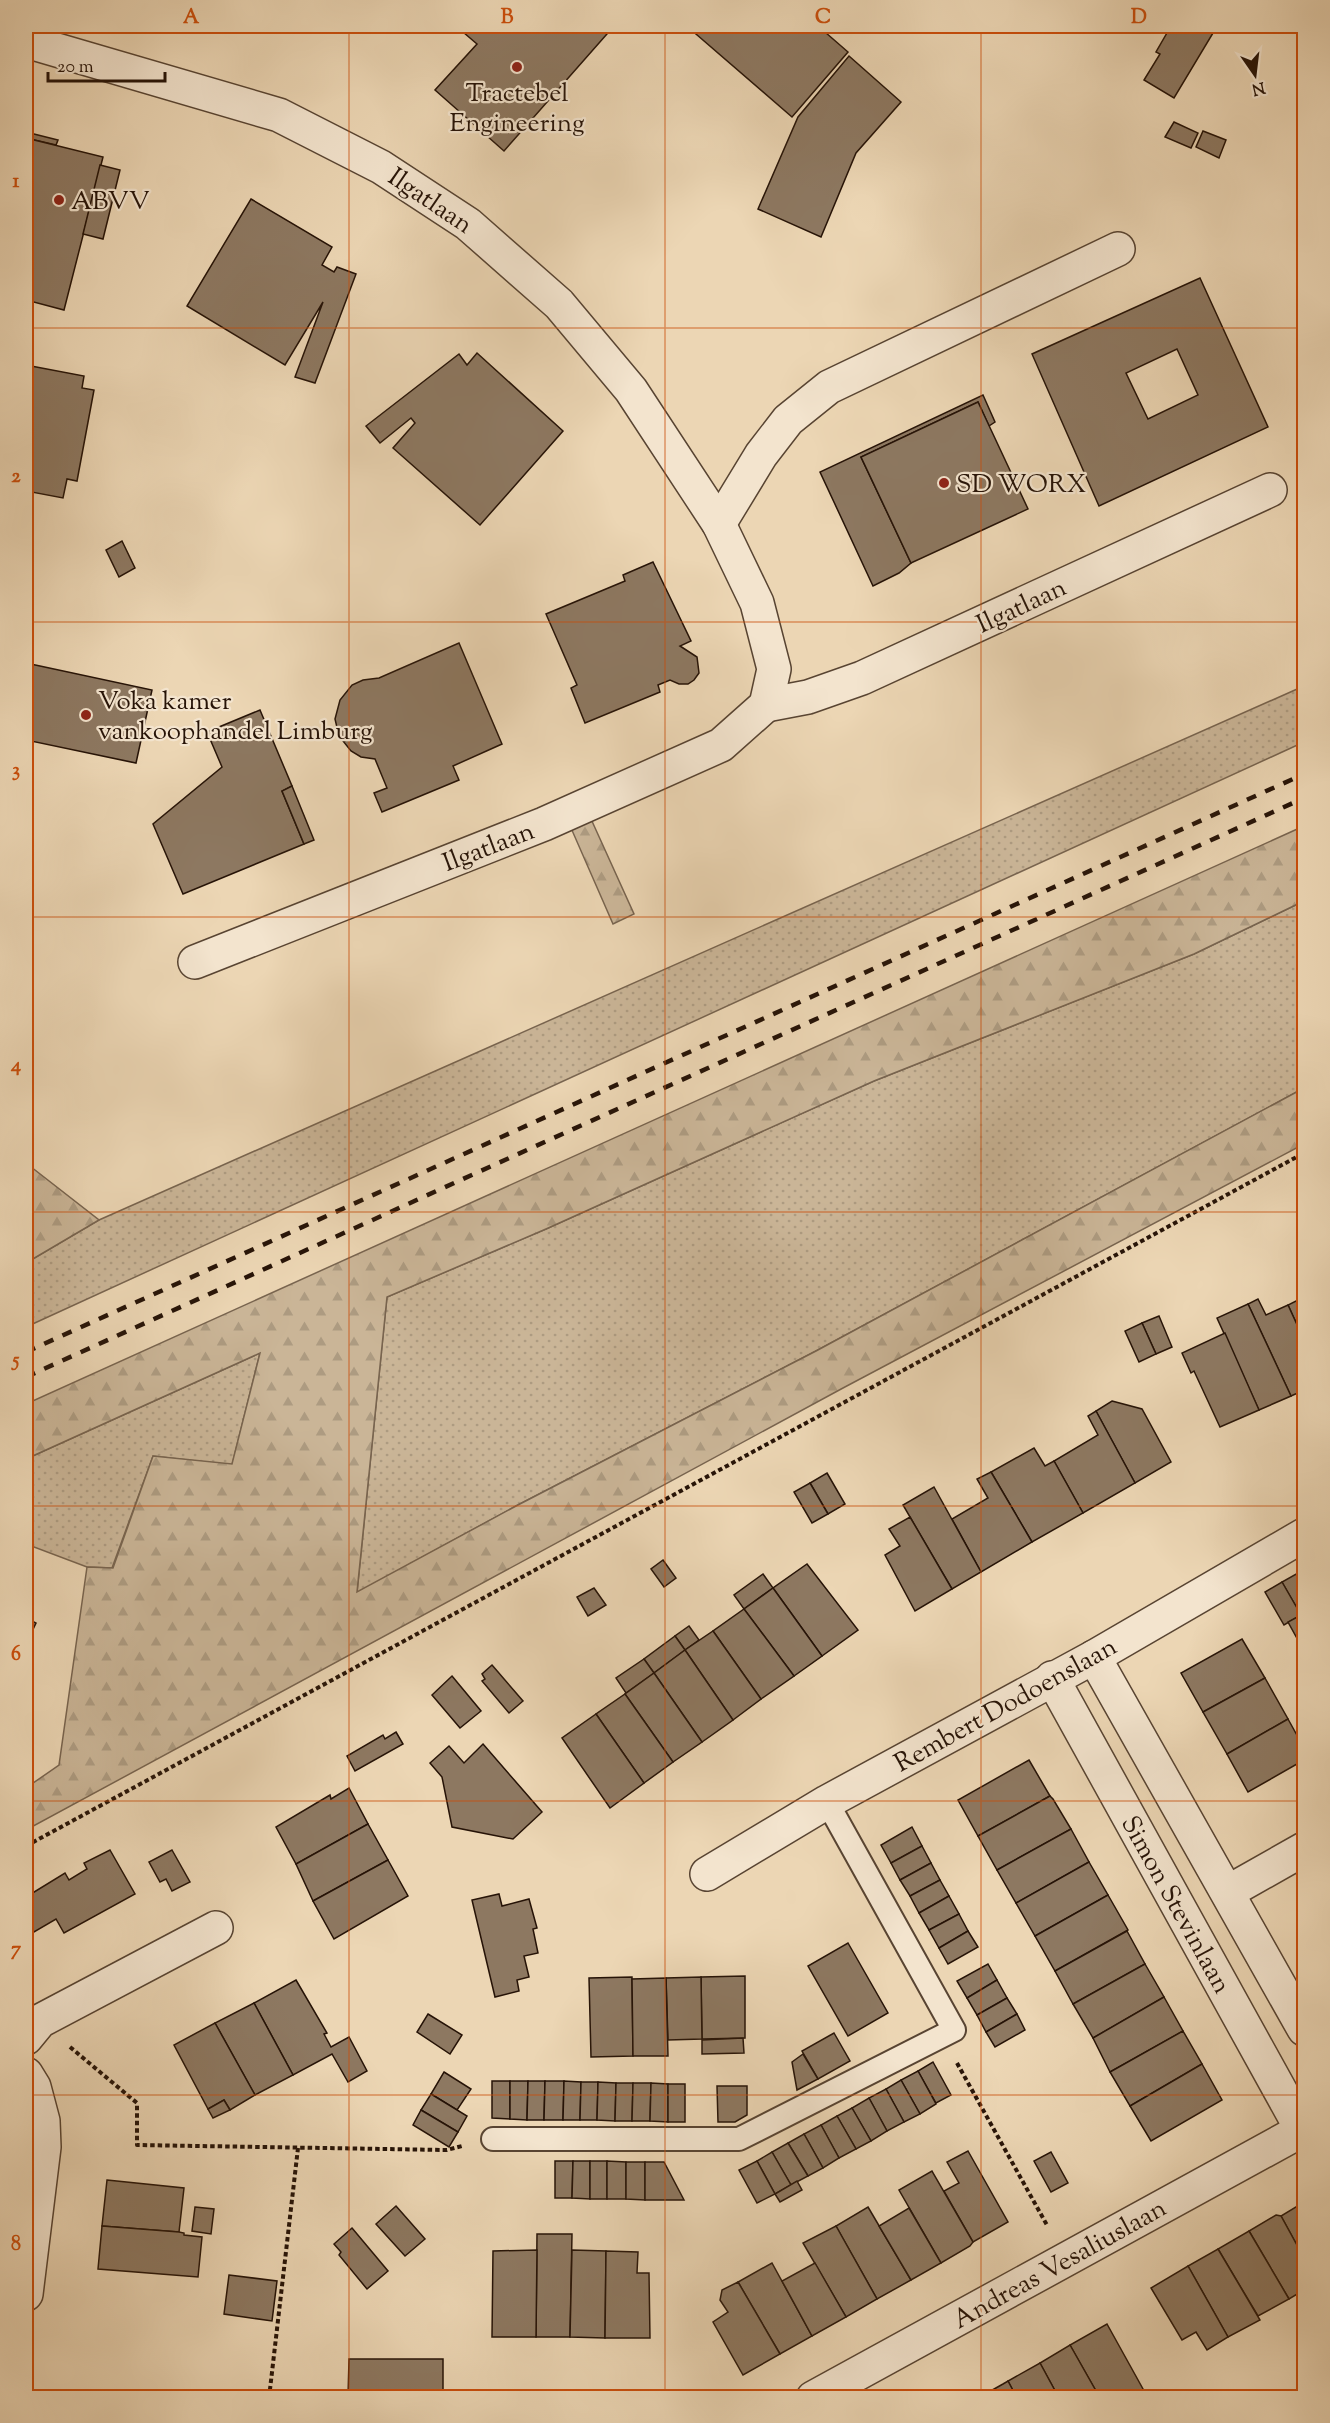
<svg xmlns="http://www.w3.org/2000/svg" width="1330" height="2423" viewBox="0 0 1330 2423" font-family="'Sorts Mill Goudy',serif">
<defs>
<pattern id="grass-dots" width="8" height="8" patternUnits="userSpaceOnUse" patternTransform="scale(1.5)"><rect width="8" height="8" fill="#cab597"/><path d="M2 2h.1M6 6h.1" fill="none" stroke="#ad9b81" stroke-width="1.8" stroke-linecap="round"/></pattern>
<pattern id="forest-firs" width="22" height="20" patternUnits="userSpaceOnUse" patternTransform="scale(1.5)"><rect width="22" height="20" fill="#cab597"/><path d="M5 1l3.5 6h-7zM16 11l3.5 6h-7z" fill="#ad9b81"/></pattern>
</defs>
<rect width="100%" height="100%" fill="#ecd6b4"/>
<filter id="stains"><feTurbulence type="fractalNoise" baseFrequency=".00333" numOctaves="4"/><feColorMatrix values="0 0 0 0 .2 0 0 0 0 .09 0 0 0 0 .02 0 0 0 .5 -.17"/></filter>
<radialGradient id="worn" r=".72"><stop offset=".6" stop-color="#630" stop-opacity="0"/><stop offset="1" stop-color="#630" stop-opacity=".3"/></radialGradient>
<!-- grass -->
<g fill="url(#grass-dots)" stroke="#78644f" stroke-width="1.5">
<polygon points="1304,686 1304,742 26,1327 26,1263 99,1220"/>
<polygon points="1304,901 1304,1088 816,1351 516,1506 357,1593 387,1297 546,1229 874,1081 1194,954"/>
<polygon points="260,1353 232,1465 153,1456 112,1568 87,1567 26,1544 26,1459"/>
</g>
<!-- forest -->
<g fill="url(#forest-firs)" stroke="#78644f" stroke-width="1.5">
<polygon points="591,819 634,914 613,924 571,828"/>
<polygon points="1304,826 1304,901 1194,954 874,1081 546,1229 387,1297 357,1592 516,1506 816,1351 1304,1088 1304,1144 843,1388 26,1830 26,1788 59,1765 87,1567 113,1568 153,1456 232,1464 260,1353 26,1459 26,1404"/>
<polygon points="26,1163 99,1220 26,1263"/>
</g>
<!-- building -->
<g fill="#8d7861" stroke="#261307" stroke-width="1.5" fill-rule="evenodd">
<polygon points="456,26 614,26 504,151 435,90 477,44"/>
<polygon points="691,26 818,26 848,52 792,117 689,28"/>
<polygon points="1171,26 1212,26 1216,28 1174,98 1144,80 1160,54 1156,52"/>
<polygon points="849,56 901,102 856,153 821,237 758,209 798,117"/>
<polygon points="1174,122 1198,133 1191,148 1165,137"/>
<polygon points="1203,131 1226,140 1219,158 1196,147"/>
<polygon points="26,132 58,140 56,145 26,138"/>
<polygon points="26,138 103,157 64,310 26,300"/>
<polygon points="100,165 120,170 103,239 83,234"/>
<polygon points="251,199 332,247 322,265 334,272 337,267 356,274 315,383 295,377 323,302 285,365 187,306"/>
<path d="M 1200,278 L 1268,427 L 1099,506 L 1032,354 ZM 1177,349 L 1198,395 L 1148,419 L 1126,373 Z"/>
<polygon points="477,353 563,431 480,525 393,448 415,423 411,418 380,443 366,426 459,354 467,365"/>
<polygon points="31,366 84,376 82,388 94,390 77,481 67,479 63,498 26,491 26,383 28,383"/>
<polygon points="983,395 995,422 989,426 978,402 861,457 911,563 899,573 873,586 820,472"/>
<polygon points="978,402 1028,509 911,563 861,457"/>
<polygon points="122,541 135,568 119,577 106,550"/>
<polygon points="653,562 691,641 680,646 697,657 699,673 694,680 688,684 679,684 670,680 658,685 660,692 585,723 571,688 577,685 546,614 625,581 623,575"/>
<polygon points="459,643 502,744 453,766 459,780 382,812 374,793 387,788 375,759 361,757 351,751 339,736 335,719 340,700 352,685 363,680 379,678"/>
<polygon points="26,663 152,690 136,763 26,740"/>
<polygon points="260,710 292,786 282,791 304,844 183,894 153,824 222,767 207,732"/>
<polygon points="292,786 314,840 304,844 282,791"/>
<polygon points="1304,1297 1304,1340 1288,1305"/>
<polygon points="1258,1299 1266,1315 1288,1305 1304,1340 1304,1390 1300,1392 1291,1396 1248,1304"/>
<polygon points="1248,1304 1291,1396 1259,1410 1217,1318"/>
<polygon points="1159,1316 1172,1347 1156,1354 1142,1323"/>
<polygon points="1142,1323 1156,1354 1139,1362 1125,1331"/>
<polygon points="1225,1333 1259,1410 1220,1427 1194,1371 1191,1373 1182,1353"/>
<polygon points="1112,1401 1142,1409 1171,1462 1135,1483 1096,1411"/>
<polygon points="1096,1411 1135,1483 1083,1513 1054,1461 1098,1435 1088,1416"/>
<polygon points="1034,1448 1045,1466 1054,1461 1083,1513 1032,1542 991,1472"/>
<polygon points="991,1472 1032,1542 981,1572 952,1519 988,1498 977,1479"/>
<polygon points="827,1473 845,1504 828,1514 810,1483"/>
<polygon points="810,1483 828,1514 812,1523 794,1492"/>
<polygon points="934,1487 981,1572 952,1589 903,1505"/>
<polygon points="910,1517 952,1589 915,1611 885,1555 900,1546 889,1529"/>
<polygon points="663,1560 676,1578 664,1587 651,1569"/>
<polygon points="807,1564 858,1630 822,1656 773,1588"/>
<polygon points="1298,1573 1304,1584 1304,1613 1301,1615 1282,1582"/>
<polygon points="763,1574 773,1588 744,1609 734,1595"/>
<polygon points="1282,1582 1301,1615 1284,1625 1265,1592"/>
<polygon points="594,1588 606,1605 588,1616 577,1597"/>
<polygon points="773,1588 822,1656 794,1676 744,1609"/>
<polygon points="744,1609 794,1676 761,1699 713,1631"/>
<polygon points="1301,1615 1304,1621 1304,1639 1299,1642 1288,1622"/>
<polygon points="26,1618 36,1623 26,1644"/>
<polygon points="689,1626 699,1640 685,1650 675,1636"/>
<polygon points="713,1631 761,1699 733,1720 685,1650"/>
<polygon points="675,1636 685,1650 654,1673 644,1659"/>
<polygon points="1242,1639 1265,1678 1203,1712 1181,1673"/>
<polygon points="685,1650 733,1720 702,1742 654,1673"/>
<polygon points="644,1659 654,1673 626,1693 616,1678"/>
<polygon points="492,1665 523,1701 509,1713 482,1681 485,1679 482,1674"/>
<polygon points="654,1673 702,1742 673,1762 625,1694"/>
<polygon points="452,1676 481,1711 460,1728 432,1695"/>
<polygon points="1265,1678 1288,1719 1227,1754 1203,1712"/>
<polygon points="625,1694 673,1762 644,1783 596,1714"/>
<polygon points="596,1714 644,1783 610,1808 562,1738"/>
<polygon points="1288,1719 1304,1748 1304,1760 1248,1792 1227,1754"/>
<polygon points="396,1732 403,1744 355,1771 347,1756 383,1735 385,1739"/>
<polygon points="483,1744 542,1812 513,1839 452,1827 442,1777 430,1763 449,1746 464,1763"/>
<polygon points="1029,1760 1050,1796 978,1836 958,1800"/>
<polygon points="349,1788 368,1824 296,1864 276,1827 330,1795 331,1799"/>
<polygon points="1050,1796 1053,1799 1071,1829 997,1870 978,1836"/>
<polygon points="368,1824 388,1860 313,1901 296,1864"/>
<polygon points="912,1827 922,1846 891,1863 881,1845"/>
<polygon points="1071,1829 1089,1862 1016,1903 997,1870"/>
<polygon points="922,1846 931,1863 900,1880 891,1863"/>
<polygon points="110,1850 135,1894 64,1933 56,1919 34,1932 26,1916 26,1897 65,1873 69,1880 87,1869 84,1863"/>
<polygon points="172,1850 190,1882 172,1891 166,1879 160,1882 149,1862"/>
<polygon points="388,1860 408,1896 334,1939 313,1901"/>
<polygon points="1089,1862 1108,1895 1035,1936 1016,1903"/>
<polygon points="931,1863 940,1880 910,1896 900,1880"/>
<polygon points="940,1880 949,1896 919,1913 910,1896"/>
<polygon points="499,1894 502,1906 529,1899 537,1928 533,1929 538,1953 524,1956 529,1977 517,1980 519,1991 495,1997 472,1900"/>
<polygon points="1108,1895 1128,1930 1055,1971 1035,1936"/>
<polygon points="949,1896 959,1914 929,1930 919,1913"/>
<polygon points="959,1914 968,1931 939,1948 929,1930"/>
<polygon points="968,1931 978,1947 948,1964 939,1948"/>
<polygon points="1127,1931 1145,1964 1073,2004 1055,1971"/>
<polygon points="848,1943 888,2013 848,2036 808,1966"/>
<polygon points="988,1964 997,1980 967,1998 957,1981"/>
<polygon points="1145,1964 1164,1997 1093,2038 1073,2004"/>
<polygon points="745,1976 745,2038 702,2039 701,1977"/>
<polygon points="632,1977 633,2056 591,2057 589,1978"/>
<polygon points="701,1977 702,2039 668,2040 666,1978"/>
<polygon points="666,1978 668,2056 633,2056 632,1979"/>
<polygon points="296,1980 327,2033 324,2034 331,2047 349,2037 367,2071 348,2082 332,2054 293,2075 254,2003"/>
<polygon points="997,1980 1007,1998 977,2015 967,1998"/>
<polygon points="1164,1997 1183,2031 1110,2072 1093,2038"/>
<polygon points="1007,1998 1017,2014 986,2032 977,2015"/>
<polygon points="254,2003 293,2075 255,2095 215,2023"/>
<polygon points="428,2014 462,2035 450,2054 417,2032"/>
<polygon points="1017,2014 1025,2030 995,2047 986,2032"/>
<polygon points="215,2023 255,2095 230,2110 224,2100 208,2109 174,2045"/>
<polygon points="1183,2031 1202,2064 1130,2106 1110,2072"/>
<polygon points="834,2033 850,2061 818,2079 802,2051"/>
<polygon points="743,2038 744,2053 702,2054 702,2040"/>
<polygon points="803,2054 818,2079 797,2090 792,2062"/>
<polygon points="933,2062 951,2095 936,2103 918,2071"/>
<polygon points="1202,2064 1222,2100 1151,2141 1130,2106"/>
<polygon points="918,2071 936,2104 920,2114 901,2080"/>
<polygon points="444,2072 471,2089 457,2110 431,2094"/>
<polygon points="901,2080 920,2114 904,2122 886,2089"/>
<polygon points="492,2081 510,2081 510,2119 492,2118"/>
<polygon points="510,2081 528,2081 527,2120 510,2119"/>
<polygon points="528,2081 545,2081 544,2120 527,2120"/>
<polygon points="545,2081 564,2081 563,2120 544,2120"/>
<polygon points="564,2081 581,2082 580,2120 563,2120"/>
<polygon points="581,2082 598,2082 597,2120 580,2120"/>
<polygon points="598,2082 616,2083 615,2121 597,2120"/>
<polygon points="616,2083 633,2083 632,2121 615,2121"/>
<polygon points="633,2083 651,2083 650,2121 632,2121"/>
<polygon points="651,2083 668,2084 668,2122 650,2121"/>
<rect x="668" y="2084" width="17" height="38"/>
<polygon points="717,2086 747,2086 747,2115 735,2122 718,2122"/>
<polygon points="886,2089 904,2122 887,2131 869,2098"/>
<polygon points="431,2094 467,2116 458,2132 421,2110"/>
<polygon points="869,2098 887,2131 871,2141 852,2108"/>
<polygon points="224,2100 230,2110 213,2118 208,2109"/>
<polygon points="852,2108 871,2141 856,2149 837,2116"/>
<polygon points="421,2110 458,2132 449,2147 413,2125"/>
<polygon points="837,2116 856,2149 839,2158 821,2125"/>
<polygon points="821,2125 839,2158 823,2168 804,2134"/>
<polygon points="804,2134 823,2168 808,2176 788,2143"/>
<polygon points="788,2143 808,2176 791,2185 772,2152"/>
<polygon points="968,2151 1008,2222 973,2242 944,2191 959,2183 947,2162"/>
<polygon points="772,2152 791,2185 775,2194 757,2161"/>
<polygon points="1051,2152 1068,2183 1051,2192 1034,2161"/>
<polygon points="555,2161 573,2161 572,2198 555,2198"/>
<polygon points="573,2161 590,2161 590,2199 572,2198"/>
<rect x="590" y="2161" width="17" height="38"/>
<polygon points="607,2161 626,2162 626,2199 607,2199"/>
<polygon points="757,2161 775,2194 757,2203 739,2170"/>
<polygon points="626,2162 645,2162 645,2200 626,2199"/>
<polygon points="645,2162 664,2162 684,2200 645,2200"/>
<polygon points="932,2171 973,2242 970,2246 941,2263 899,2190"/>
<polygon points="107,2180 184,2188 179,2232 102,2226"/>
<polygon points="797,2181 802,2190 780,2202 775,2194"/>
<polygon points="1304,2202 1304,2258 1281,2216"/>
<polygon points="396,2206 425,2239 405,2256 376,2224"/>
<polygon points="195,2207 214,2209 211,2234 192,2231"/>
<polygon points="868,2207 911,2280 877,2299 836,2226"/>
<polygon points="909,2208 941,2263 911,2280 879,2226"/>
<polygon points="1276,2215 1281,2216 1304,2258 1304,2290 1289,2299 1249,2231"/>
<polygon points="102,2226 179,2232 184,2233 184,2235 202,2237 198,2277 98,2269"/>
<polygon points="836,2226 877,2299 846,2317 803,2243"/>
<polygon points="352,2228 388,2271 367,2289 339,2255 341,2252 334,2244"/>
<polygon points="1249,2231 1289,2299 1258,2316 1218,2249"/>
<polygon points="537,2234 572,2234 570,2337 536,2337"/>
<polygon points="1218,2249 1260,2320 1228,2337 1188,2266"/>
<polygon points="537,2250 536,2337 492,2337 493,2251"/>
<polygon points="572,2250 606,2251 605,2338 570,2337"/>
<polygon points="606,2251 638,2252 637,2273 649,2273 650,2338 605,2338"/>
<polygon points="772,2263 812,2336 780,2354 738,2282"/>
<polygon points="815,2263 846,2317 812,2336 782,2281"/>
<polygon points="1188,2266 1228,2337 1207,2350 1196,2332 1182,2340 1151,2288"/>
<polygon points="229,2275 277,2281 272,2321 224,2314"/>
<polygon points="738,2282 780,2354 743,2375 713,2322 728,2312 720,2300 722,2290"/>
<polygon points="1107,2324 1148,2398 1100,2398 1070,2345"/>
<polygon points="1070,2345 1100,2398 1059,2398 1040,2363"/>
<polygon points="349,2359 443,2359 443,2398 348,2398"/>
<polygon points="1040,2363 1059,2398 1017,2398 1008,2381"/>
<polygon points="1008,2381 1017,2398 978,2398 1003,2384"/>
</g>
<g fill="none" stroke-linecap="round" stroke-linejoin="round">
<!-- service casing -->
<g stroke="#584432" stroke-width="26">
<polyline id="service" points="493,2139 739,2139 954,2030 827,1802"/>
</g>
<!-- minor casing -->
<g stroke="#584432" stroke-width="36">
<g id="minor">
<polyline points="26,41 279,115 381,167 468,224 559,304 631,390 719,524 757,603 774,669 766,705 721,745 544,824 195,962"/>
<polyline points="719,524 761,455 788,420 829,387 1118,249"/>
<polyline points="766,705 808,697 862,678 1270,490"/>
<polyline points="1094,1657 1304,2029"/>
<polyline points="1052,1678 1302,2130"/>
<polyline points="707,1874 827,1802 1094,1657 1304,1535"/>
<polyline points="1228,1892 1304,1849"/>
<polyline points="26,2038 40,2021 216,1928"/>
<polyline points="26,2074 34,2087 43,2121 44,2147 26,2294"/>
<polyline points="813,2398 1304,2129"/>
</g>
</g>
<!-- path -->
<g stroke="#261307" stroke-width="4" stroke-dasharray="4.5 3" stroke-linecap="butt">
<polyline points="26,1846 1304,1153"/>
<polyline points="70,2047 137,2103 137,2145 447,2150 462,2146"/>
<polyline points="957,2063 1048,2227"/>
<polyline points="269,2398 298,2148"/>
</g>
<!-- service -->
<use href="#service" stroke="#f3e4ce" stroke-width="22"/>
<!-- minor -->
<use href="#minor" stroke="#f3e4ce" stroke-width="33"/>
<!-- rail -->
<g stroke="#261307" stroke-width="4.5" stroke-dasharray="10 10" stroke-linecap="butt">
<polyline points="26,1352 1304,774"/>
<polyline points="26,1377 1304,798"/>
</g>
</g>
<!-- grid -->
<path fill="none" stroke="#cb4e0b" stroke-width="1.5" stroke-opacity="0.55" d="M 349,26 L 349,2398M 665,26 L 665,2398M 981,26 L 981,2398M 26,328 L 1304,328M 26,622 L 1304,622M 26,917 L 1304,917M 26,1212 L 1304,1212M 26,1506 L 1304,1506M 26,1801 L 1304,1801M 26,2095 L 1304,2095"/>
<!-- markers -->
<g fill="#8f2418" stroke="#f3e4ce" stroke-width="2">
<circle cx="517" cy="67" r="6"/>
<circle cx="59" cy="200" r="6"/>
<circle cx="944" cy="483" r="6"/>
<circle cx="86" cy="715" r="6"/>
</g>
<g text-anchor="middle" stroke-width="4.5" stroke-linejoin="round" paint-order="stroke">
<!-- poi labels -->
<g font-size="26" fill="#261307" stroke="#f3e4ce" text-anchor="start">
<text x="517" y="101" text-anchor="middle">Tractebel<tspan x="517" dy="30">Engineering</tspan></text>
<text x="71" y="209">ABVV</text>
<text x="956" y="492">SD WORX</text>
<text x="98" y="709">Voka kamer<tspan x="98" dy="30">vankoophandel Limburg</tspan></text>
</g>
<!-- street labels -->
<g font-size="26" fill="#261307" stroke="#f3e4ce">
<text transform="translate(431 200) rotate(34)" y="9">Ilgatlaan</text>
<text transform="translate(1021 605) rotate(-25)" y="9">Ilgatlaan</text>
<text transform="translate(488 846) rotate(-21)" y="9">Ilgatlaan</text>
<text transform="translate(1005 1704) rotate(-29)" y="9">Rembert Dodoenslaan</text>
<text transform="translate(1177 1904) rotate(61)" y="9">Simon Stevinlaan</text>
<text transform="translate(1059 2263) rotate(-29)" y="9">Andreas Vesaliuslaan</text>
</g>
</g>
<!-- margin -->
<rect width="1330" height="2423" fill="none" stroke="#ecd6b4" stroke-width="66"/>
<!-- north arrow -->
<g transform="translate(1255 75) rotate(166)" stroke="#f3e4ce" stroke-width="4.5" paint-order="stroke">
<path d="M0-4.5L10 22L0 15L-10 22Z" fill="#261307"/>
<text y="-9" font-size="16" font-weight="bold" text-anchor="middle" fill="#261307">N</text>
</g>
<!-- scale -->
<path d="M48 72v9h117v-9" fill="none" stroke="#261307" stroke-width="3"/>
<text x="57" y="72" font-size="18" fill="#261307" stroke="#f3e4ce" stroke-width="4.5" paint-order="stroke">20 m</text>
<rect x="33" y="33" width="1264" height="2357" fill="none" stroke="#cb4e0b" stroke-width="2"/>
<g font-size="20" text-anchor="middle" font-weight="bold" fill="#cb4e0b">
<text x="191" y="23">A</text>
<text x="507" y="23">B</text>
<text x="823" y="23">C</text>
<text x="1139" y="23">D</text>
<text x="16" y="187">1</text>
<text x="16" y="482">2</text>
<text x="16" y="776">3</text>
<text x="16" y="1071">4</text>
<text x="16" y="1366">5</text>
<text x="16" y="1660">6</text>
<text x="16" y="1955">7</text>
<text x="16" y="2250">8</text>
</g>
<rect width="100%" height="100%" filter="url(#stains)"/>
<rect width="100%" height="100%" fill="url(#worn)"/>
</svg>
